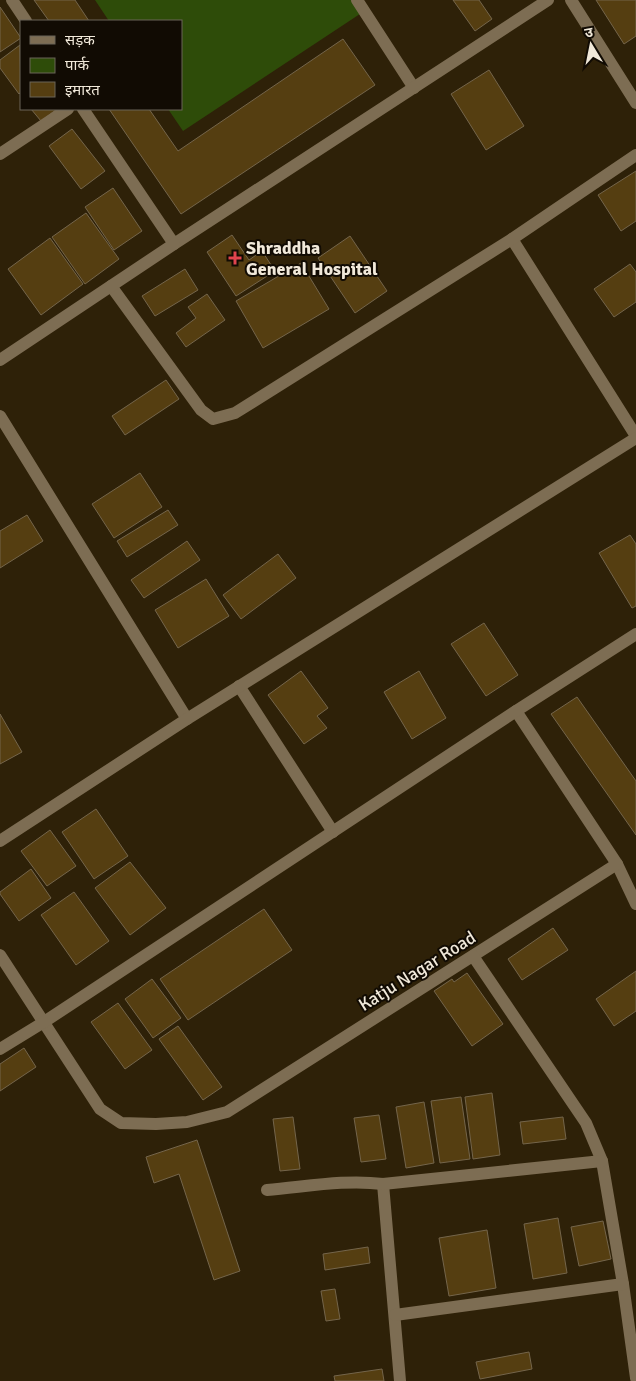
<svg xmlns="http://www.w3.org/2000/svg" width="636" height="1381" viewBox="0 0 636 1381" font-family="Signika,'Noto Sans Devanagari',sans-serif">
<rect width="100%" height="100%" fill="#2e2108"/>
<!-- green -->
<polygon fill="#2e4c09" points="95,0 363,0 369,8 183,131 168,109 181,109 181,21 109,21"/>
<!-- building -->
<g fill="#553e11" stroke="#74654b">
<polygon points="34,0 75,0 89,21 49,21"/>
<polygon points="453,0 479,0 492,19 475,31"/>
<polygon points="596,0 636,0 636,36 624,44"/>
<polygon points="0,7 21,38 0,52"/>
<polygon points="343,39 375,85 181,214 109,109 149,109 178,151"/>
<polygon points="20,45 21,92 19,94 0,68 0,60"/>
<polygon points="489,70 524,126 486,150 451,94"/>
<polygon points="31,109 57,109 41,121"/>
<polygon points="72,129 105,171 81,189 49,146"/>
<polygon points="636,171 636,221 621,231 598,195"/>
<polygon points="113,188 142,231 114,250 85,207"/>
<polygon points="86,213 119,259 85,284 52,237"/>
<polygon points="232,235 249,260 262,251 275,271 236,296 207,252"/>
<polygon points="350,236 387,291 355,313 318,258"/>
<polygon points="50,238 83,284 41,315 8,269"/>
<polygon points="301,263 329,309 263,348 236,301"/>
<polygon points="630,264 636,272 636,302 614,317 594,289"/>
<polygon points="185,269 198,290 155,316 142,296"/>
<polygon points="207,294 225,320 186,347 176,333 196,318 188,307"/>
<polygon points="166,380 179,399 125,435 112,416"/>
<polygon points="140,473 162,507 114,538 92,504"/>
<polygon points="168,510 178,525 127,557 117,541"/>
<polygon points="27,515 43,541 0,568 0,531"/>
<polygon points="630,535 636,544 636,606 632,608 599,553"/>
<polygon points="187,541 200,560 144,598 131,580"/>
<polygon points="278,554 296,578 241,619 223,595"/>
<polygon points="206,579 229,616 178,648 155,610"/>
<polygon points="484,623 518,675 486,696 451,644"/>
<polygon points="301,671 328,708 317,716 327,728 304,744 268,695"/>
<polygon points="419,671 446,718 412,739 384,692"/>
<polygon points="577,697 636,781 636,835 551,714"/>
<polygon points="0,714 22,752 0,764"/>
<polygon points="96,809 128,856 94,879 62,832"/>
<polygon points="50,830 76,866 47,886 21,851"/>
<polygon points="130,862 166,908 130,935 95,888"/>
<polygon points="31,869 51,898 19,921 0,894 0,892"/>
<polygon points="74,892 109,941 76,965 41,915"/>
<polygon points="264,909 292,950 188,1020 160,979"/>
<polygon points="553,928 568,950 522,980 508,959"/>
<polygon points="636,971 636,1011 614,1026 596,999"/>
<polygon points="467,973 503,1024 472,1046 434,991 452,979 454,982"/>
<polygon points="152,979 181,1018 153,1038 125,999"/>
<polygon points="118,1003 152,1050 125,1069 91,1022"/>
<polygon points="178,1026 222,1087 203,1100 159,1039"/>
<polygon points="24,1048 36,1067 0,1091 0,1064"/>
<polygon points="492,1093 500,1155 473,1159 465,1097"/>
<polygon points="461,1097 470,1159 440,1163 431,1101"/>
<polygon points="424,1102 434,1163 406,1168 396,1107"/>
<polygon points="379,1115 386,1159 361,1162 354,1118"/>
<polygon points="293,1117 300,1169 280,1171 273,1119"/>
<polygon points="563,1117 566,1139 523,1144 520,1122"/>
<polygon points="197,1140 240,1271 214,1280 179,1174 154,1183 146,1157"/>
<polygon points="558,1218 567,1273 533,1279 524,1224"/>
<polygon points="603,1221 611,1259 579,1266 571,1227"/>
<polygon points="487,1230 496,1288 449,1296 439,1238"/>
<polygon points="368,1247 370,1263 325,1270 323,1254"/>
<polygon points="335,1289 340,1319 326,1321 321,1291"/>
<polygon points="529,1352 532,1369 480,1379 476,1362"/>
<polygon points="382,1369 384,1381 335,1381 334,1376"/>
</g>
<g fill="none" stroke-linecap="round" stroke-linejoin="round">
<!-- minor -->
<g stroke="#7d6d53" stroke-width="12">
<polyline points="12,0 26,21"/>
<polyline points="357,0 414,88"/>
<polyline points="571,0 636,103"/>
<polyline points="83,109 174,244 548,0"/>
<polyline points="0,154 68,109"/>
<polyline points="512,239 636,436"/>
<polyline points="111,286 201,410 213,419 235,413 512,239 636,155"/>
<polyline points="0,360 174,244"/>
<polyline points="0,416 187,719"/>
<polyline points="239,686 333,832"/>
<polyline points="0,841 187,719 636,438"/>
<polyline points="617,864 636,904"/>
<polyline points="0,955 100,1109 121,1123 156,1124 187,1122 227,1112 617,864 516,711 636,634"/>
<polyline points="473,956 586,1123 602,1161 623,1284 636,1378"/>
<polyline points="0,1049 44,1022 516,711"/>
<polyline points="383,1184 400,1381"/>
<path d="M 267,1190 C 305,1187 345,1179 383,1184 L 602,1161"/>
<polyline points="395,1315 623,1284"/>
</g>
</g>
<!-- markers -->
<path fill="#e0444e" stroke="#110b03" stroke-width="2" d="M232.5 250.5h5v5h5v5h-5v5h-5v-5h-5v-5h5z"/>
<g text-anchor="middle" stroke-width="4" stroke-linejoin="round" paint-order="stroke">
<!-- poi labels -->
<g font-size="18" font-weight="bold" fill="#f1e9da" stroke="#110b03" text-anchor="start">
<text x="246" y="254">Shraddha<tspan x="246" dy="21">General Hospital</tspan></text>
</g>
<!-- street labels -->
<g font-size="18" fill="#f1e9da" stroke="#110b03">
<text transform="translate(417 971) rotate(-32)" y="6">Katju Nagar Road</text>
</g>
</g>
<!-- legend -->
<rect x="20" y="20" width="162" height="90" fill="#110b03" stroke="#6b6459"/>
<rect x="30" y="36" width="25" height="8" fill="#7d6d53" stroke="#6b6459"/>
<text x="65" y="45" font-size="15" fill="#f1e9da">सड़क</text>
<rect x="30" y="58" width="25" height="15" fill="#2e4c09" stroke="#6b6459"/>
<text x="65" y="70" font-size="15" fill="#f1e9da">पार्क</text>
<rect x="30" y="82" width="25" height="15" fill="#553e11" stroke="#6b6459"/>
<text x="65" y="95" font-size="15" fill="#f1e9da">इमारत</text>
<!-- north arrow -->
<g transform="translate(591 45) rotate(350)" stroke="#110b03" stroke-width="4" paint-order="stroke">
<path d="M0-4L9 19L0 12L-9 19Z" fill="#f1e9da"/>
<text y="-8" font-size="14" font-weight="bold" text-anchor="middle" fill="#f1e9da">उ</text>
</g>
</svg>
